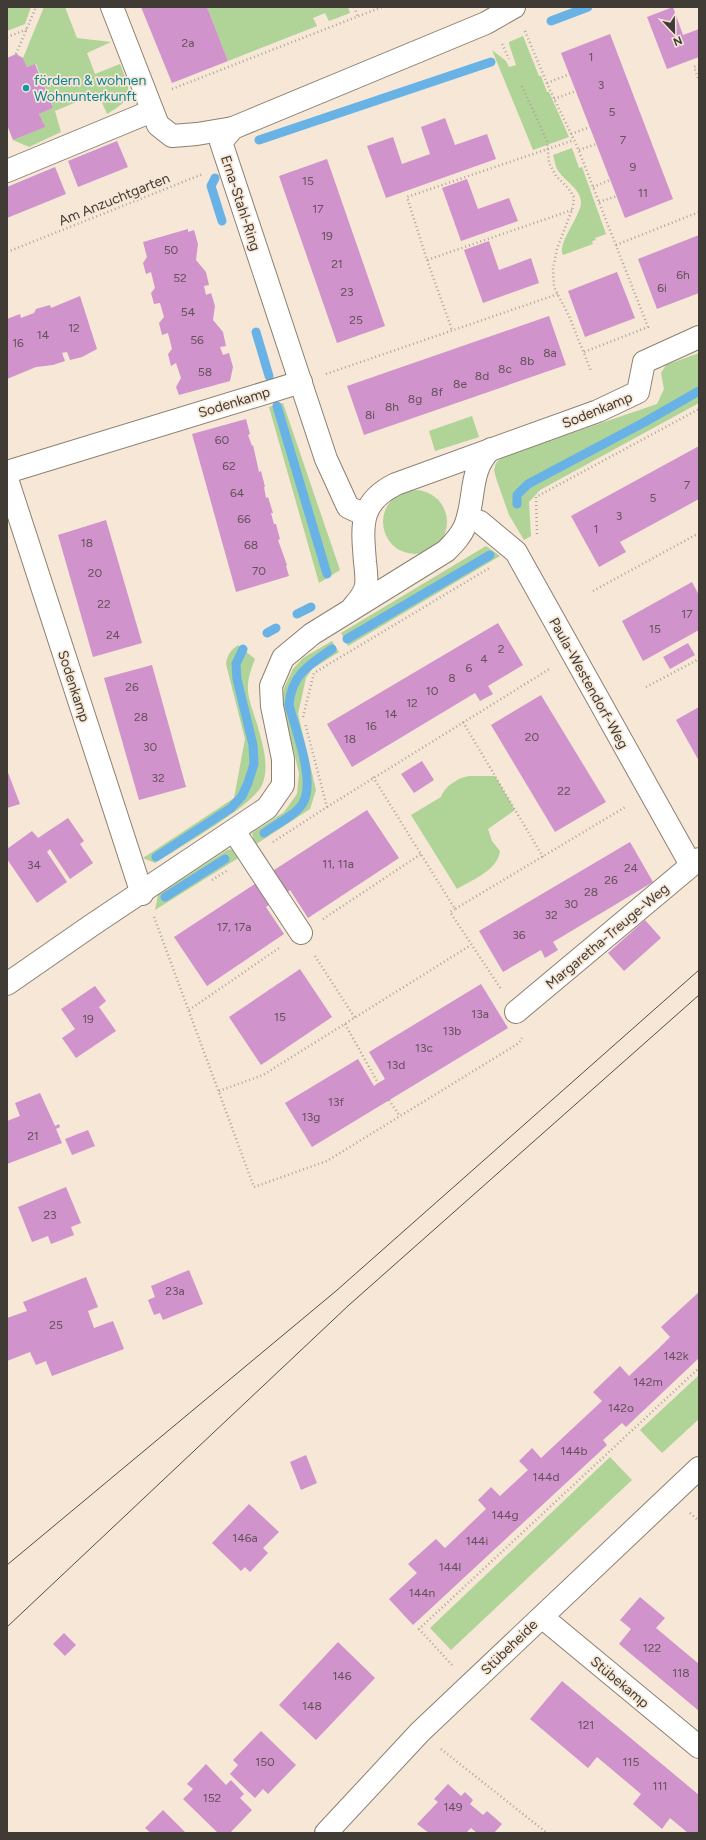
<svg xmlns="http://www.w3.org/2000/svg" width="706" height="1840" viewBox="0 0 706 1840" font-family="Figtree,sans-serif">
<rect width="100%" height="100%" fill="#f6e7d7"/>
<!-- green -->
<g fill="#b0d397">
<polygon points="7,7 31,7 25,24 7,31"/>
<path d="M 44,7 L 65,7 L 77,38 L 111,42 L 87,53 L 95,74 L 120,64 C 131,92 135,98 107,114 L 98,93 L 55,111 L 61,132 L 29,147 L 13,140 L 44,127 L 39,114 L 53,108 L 36,64 L 27,67 L 23,58 Z"/>
<polygon points="207,7 348,7 350,13 329,21 325,13 313,18 317,26 228,61"/>
<polygon points="523,36 539,76 541,76 547,92 549,92 569,137 533,150 492,50 506,61 509,67 516,65 509,44 509,42"/>
<path d="M 572,148 L 579,168 L 582,167 L 606,234 L 595,238 L 596,240 L 592,241 L 593,244 L 563,255 C 557,244 579,218 581,204 C 582,190 566,182 559,172 C 555,167 555,161 553,155 Z"/>
<polygon points="699,353 699,403 540,490 529,502 531,536 524,540 509,515 496,478 494,470 496,463 502,457 657,404 664,389 661,373 666,365"/>
<polygon points="283,403 340,570 319,583 269,407"/>
<polygon points="472,416 479,437 435,451 429,431"/>
<circle cx="415" cy="522" r="32"/>
<polygon points="486,546 500,556 348,646 341,633"/>
<polygon points="332,641 339,652 312,669 306,678 298,714 316,790 310,809 255,845 252,833 284,812 297,794 299,773 282,702 284,688 293,669 303,658"/>
<path d="M 238,645 L 255,659 C 243,688 248,696 257,724 C 262,742 271,768 261,787 C 249,808 178,848 155,863 L 143,858 L 234,798 L 245,739 L 226,664 C 227,655 231,650 238,645 Z"/>
<path d="M 470,776 L 495,776 L 515,810 L 488,829 L 492,841 L 500,851 C 498,870 472,880 457,889 L 411,815 L 441,797 C 445,786 459,777 470,776 Z"/>
<polygon points="232,849 240,857 155,910 158,895 227,850"/>
<polygon points="699,1375 699,1419 662,1453 640,1430"/>
<polygon points="610,1457 632,1480 451,1650 430,1628"/>
</g>
<g fill="none" stroke-linecap="round" stroke-linejoin="round">
<!-- stream -->
<g stroke="#68b2e5" stroke-width="9">
<polyline points="551,21 588,7"/>
<polyline points="259,140 491,62"/>
<polyline points="215,178 211,186 222,221"/>
<polyline points="256,332 269,376"/>
<polyline points="277,406 327,574"/>
<polyline points="517,504 517,495 528,484 643,423 699,391"/>
<polyline points="297,614 311,607"/>
<polyline points="267,633 276,628"/>
<polyline points="347,639 490,555"/>
<path d="M 264,833 C 276,824 295,816 303,803 C 316,780 295,729 289,705 C 291,675 310,664 332,649"/>
<polyline points="156,857 231,808 242,796 248,783 254,764 253,745 237,679 236,664 243,649"/>
<polyline points="165,897 225,859"/>
</g>
</g>
<!-- building -->
<g fill="#d093cb">
<polygon points="141,7 207,7 228,61 172,83"/>
<polygon points="673,7 683,35 699,29 699,57 667,69 647,17"/>
<polygon points="610,34 673,199 625,218 561,53"/>
<polygon points="16,54 23,58 27,67 35,64 53,108 39,114 45,127 13,140 7,125 7,58"/>
<polygon points="445,118 455,145 487,134 496,159 386,198 367,146 393,137 402,164 430,154 421,127"/>
<polygon points="117,141 128,167 78,187 68,161"/>
<polygon points="327,159 385,326 337,343 279,176"/>
<polygon points="55,167 66,194 7,218 7,187"/>
<polygon points="467,179 478,209 509,198 518,221 461,241 442,188"/>
<polygon points="188,229 188,232 194,230 198,244 196,260 206,272 209,285 204,286 206,295 211,293 215,306 213,320 223,332 226,346 220,347 223,355 229,353 233,367 230,381 179,395 176,387 181,378 176,363 171,366 168,354 172,349 168,333 162,335 159,323 164,317 160,303 154,304 151,293 155,288 151,272 146,274 143,263 147,257 143,242"/>
<polygon points="699,235 699,293 657,309 638,259"/>
<polygon points="489,241 499,270 531,258 539,283 483,303 464,250"/>
<polygon points="617,272 635,318 585,337 568,291"/>
<polygon points="80,296 97,349 82,357 70,360 67,352 62,353 65,361 53,365 36,367 7,379 7,319 20,314 21,318 34,313 36,309 50,305 51,308"/>
<polygon points="549,316 566,365 364,435 347,386"/>
<polygon points="246,419 250,434 248,435 252,446 253,445 259,472 261,471 265,487 264,487 266,498 268,497 273,513 271,513 274,524 276,524 280,539 278,540 287,565 286,566 289,576 236,592 192,434"/>
<polygon points="699,446 699,499 620,542 626,552 599,567 571,516"/>
<polygon points="106,520 142,643 93,657 58,535"/>
<polygon points="692,582 699,595 699,630 643,661 622,621"/>
<polygon points="498,623 523,665 488,686 493,694 480,701 475,693 352,767 327,724"/>
<polygon points="688,643 695,655 670,669 663,657"/>
<polygon points="152,665 186,787 139,800 104,678"/>
<polygon points="541,695 606,802 555,832 491,725"/>
<polygon points="699,707 699,761 676,720"/>
<polygon points="422,761 434,780 414,793 401,774"/>
<polygon points="7,770 20,804 7,808"/>
<polygon points="367,810 399,858 308,918 290,890 286,894 271,872"/>
<polygon points="68,818 84,841 80,844 93,863 70,879 50,849 47,852 67,882 37,903 7,859 7,849 32,831 38,838"/>
<polygon points="630,842 653,882 553,942 558,950 545,958 541,950 503,972 479,931"/>
<polygon points="258,882 271,903 266,907 284,934 207,986 174,937"/>
<polygon points="645,920 661,938 624,971 608,953"/>
<polygon points="300,969 332,1017 261,1065 229,1017"/>
<polygon points="481,984 508,1028 312,1147 285,1103 358,1059 374,1086 378,1083 385,1079 369,1052"/>
<polygon points="95,986 106,1001 99,1007 116,1031 76,1058 62,1038 75,1029 61,1009"/>
<polygon points="40,1093 55,1126 59,1124 60,1127 56,1129 62,1143 7,1164 7,1121 20,1116 15,1103"/>
<polygon points="88,1130 95,1146 72,1155 65,1139"/>
<polygon points="66,1187 81,1223 71,1227 74,1235 51,1244 48,1236 32,1242 18,1207"/>
<polygon points="189,1270 203,1304 163,1320 160,1313 154,1315 148,1300 155,1297 151,1286"/>
<polygon points="86,1277 98,1307 88,1311 94,1328 113,1321 124,1349 52,1376 46,1361 36,1365 30,1352 7,1361 7,1318 27,1311 23,1302"/>
<polygon points="699,1292 699,1358 626,1427 622,1423 603,1440 607,1445 413,1625 389,1599 417,1573 408,1564 436,1539 445,1548 486,1509 478,1500 491,1487 500,1496 528,1470 519,1461 532,1448 541,1458 602,1401 593,1392 620,1366 629,1376 657,1350 670,1337 661,1327"/>
<polygon points="306,1455 317,1483 301,1490 290,1462"/>
<polygon points="249,1504 279,1532 263,1548 268,1553 250,1572 245,1567 241,1571 212,1543"/>
<polygon points="640,1597 665,1618 656,1628 699,1664 699,1711 619,1644 631,1629 620,1620"/>
<polygon points="64,1633 76,1645 65,1656 53,1644"/>
<polygon points="338,1642 375,1678 316,1740 279,1705"/>
<polygon points="562,1681 699,1795 699,1833 688,1833 670,1818 662,1829 633,1804 641,1794 597,1757 588,1768 530,1719"/>
<polygon points="261,1731 296,1765 268,1794 263,1789 255,1798 230,1774 238,1765 233,1760"/>
<polygon points="206,1764 226,1785 231,1780 244,1794 240,1798 252,1810 230,1833 218,1833 183,1799 193,1789 187,1784"/>
<polygon points="448,1784 461,1796 465,1792 473,1800 470,1804 483,1815 487,1811 502,1824 494,1833 477,1833 471,1828 466,1833 429,1833 417,1824 438,1802 434,1799"/>
<polygon points="163,1810 186,1833 151,1833 145,1828"/>
</g>
<g fill="none" stroke-linecap="round" stroke-linejoin="round">
<!-- minor casing -->
<g stroke="#8d8071" stroke-width="24">
<g id="minor">
<polyline points="112,7 158,125 172,136 197,134 233,128"/>
<polyline points="7,171 152,111"/>
<polyline points="7,472 301,382"/>
<polyline points="7,479 142,894"/>
<polyline points="365,515 348,507 326,459 221,142 233,128 486,23 514,7"/>
<polyline points="468,518 480,522 516,552 691,865"/>
<path d="M 353,607 C 358,601 364,595 366,586 C 367,579 366,570 365,562 C 362,525 359,502 396,484 L 598,411 L 638,392 L 644,362 L 699,337"/>
<polyline points="234,831 301,933"/>
<path d="M 7,984 L 92,925 L 267,808 L 283,785 L 283,759 L 272,706 L 271,686 L 283,658 L 312,634 L 446,551 C 454,543 461,536 465,526 C 476,500 468,470 491,449"/>
<polyline points="516,1012 699,859"/>
<polyline points="542,1617 699,1747"/>
<polyline points="326,1833 420,1732 699,1468"/>
</g>
</g>
<!-- path -->
<g stroke="#b0a598" stroke-width="2.5" stroke-dasharray="1 3" stroke-linecap="butt">
<polyline points="354,7 358,17"/>
<polyline points="525,31 549,88 577,146 648,327 584,352"/>
<polyline points="7,37 28,29"/>
<polyline points="502,44 509,59"/>
<polyline points="16,54 36,7"/>
<polyline points="699,65 694,67 699,81"/>
<polyline points="547,83 570,74"/>
<polyline points="522,86 547,141 549,163 556,176 568,188 574,197 573,207 557,249 553,269 554,287 569,316 591,371"/>
<polyline points="172,89 382,7"/>
<polyline points="554,99 576,91"/>
<polyline points="571,134 590,127"/>
<polyline points="579,150 596,144"/>
<polyline points="593,187 610,180"/>
<polyline points="599,202 617,196"/>
<polyline points="572,210 427,260 407,197 574,140"/>
<polyline points="616,245 699,212"/>
<polyline points="7,252 203,174"/>
<polyline points="427,260 452,330"/>
<polyline points="326,374 558,294"/>
<polyline points="537,534 536,497 699,409"/>
<polyline points="593,591 699,533"/>
<polyline points="646,687 699,659"/>
<polyline points="303,717 314,673 491,567"/>
<polyline points="463,722 543,857"/>
<polyline points="373,777 455,909 627,806"/>
<polyline points="327,807 551,668"/>
<polyline points="273,842 327,807 305,723"/>
<polyline points="212,880 228,870"/>
<polyline points="455,909 450,912 501,989"/>
<polyline points="154,917 254,1187 327,1161 519,1043 522,1038"/>
<polyline points="323,919 421,854"/>
<polyline points="315,956 355,1018"/>
<polyline points="189,1010 279,948"/>
<polyline points="345,1024 378,1083"/>
<polyline points="219,1091 263,1075 471,945"/>
<polyline points="389,1100 399,1115"/>
<polyline points="690,1513 699,1521"/>
<polyline points="452,1665 419,1629 699,1368"/>
<polyline points="441,1749 547,1833"/>
</g>
<!-- minor -->
<use href="#minor" stroke="#fff" stroke-width="22"/>
<!-- tram -->
<g stroke="#544d45" stroke-width="1">
<polyline points="7,1565 336,1291 699,970"/>
<polyline points="7,1627 349,1305 699,995"/>
</g>
</g>
<!-- markers -->
<circle fill="#0f9aa8" stroke="#f6e7d7" stroke-width="1.5" cx="26" cy="88" r="4"/>
<g text-anchor="middle" stroke-width="3.5" stroke-linejoin="round" paint-order="stroke">
<!-- number labels -->
<g font-size="12" fill="#64515a">
<text x="188" y="47">2a</text>
<text x="591" y="61">1</text>
<text x="601" y="89">3</text>
<text x="612" y="116">5</text>
<text x="623" y="144">7</text>
<text x="633" y="171">9</text>
<text x="308" y="185">15</text>
<text x="643" y="197">11</text>
<text x="318" y="213">17</text>
<text x="327" y="240">19</text>
<text x="171" y="254">50</text>
<text x="337" y="268">21</text>
<text x="683" y="279">6h</text>
<text x="180" y="282">52</text>
<text x="662" y="292">6i</text>
<text x="347" y="296">23</text>
<text x="188" y="316">54</text>
<text x="356" y="324">25</text>
<text x="74" y="332">12</text>
<text x="43" y="339">14</text>
<text x="197" y="344">56</text>
<text x="18" y="347">16</text>
<text x="550" y="357">8a</text>
<text x="527" y="365">8b</text>
<text x="505" y="373">8c</text>
<text x="205" y="376">58</text>
<text x="482" y="380">8d</text>
<text x="460" y="388">8e</text>
<text x="437" y="396">8f</text>
<text x="415" y="403">8g</text>
<text x="392" y="411">8h</text>
<text x="370" y="419">8i</text>
<text x="222" y="444">60</text>
<text x="229" y="470">62</text>
<text x="687" y="489">7</text>
<text x="237" y="497">64</text>
<text x="653" y="502">5</text>
<text x="619" y="520">3</text>
<text x="244" y="523">66</text>
<text x="596" y="533">1</text>
<text x="87" y="547">18</text>
<text x="251" y="549">68</text>
<text x="259" y="575">70</text>
<text x="95" y="577">20</text>
<text x="104" y="608">22</text>
<text x="687" y="618">17</text>
<text x="655" y="633">15</text>
<text x="113" y="639">24</text>
<text x="501" y="653">2</text>
<text x="484" y="663">4</text>
<text x="469" y="672">6</text>
<text x="452" y="682">8</text>
<text x="132" y="691">26</text>
<text x="432" y="695">10</text>
<text x="412" y="707">12</text>
<text x="391" y="718">14</text>
<text x="141" y="721">28</text>
<text x="371" y="730">16</text>
<text x="532" y="741">20</text>
<text x="350" y="743">18</text>
<text x="150" y="751">30</text>
<text x="158" y="782">32</text>
<text x="564" y="795">22</text>
<text x="338" y="868">11, 11a</text>
<text x="34" y="869">34</text>
<text x="631" y="872">24</text>
<text x="611" y="884">26</text>
<text x="591" y="896">28</text>
<text x="571" y="908">30</text>
<text x="551" y="919">32</text>
<text x="234" y="931">17, 17a</text>
<text x="519" y="939">36</text>
<text x="480" y="1018">13a</text>
<text x="280" y="1021">15</text>
<text x="88" y="1023">19</text>
<text x="452" y="1035">13b</text>
<text x="424" y="1052">13c</text>
<text x="396" y="1069">13d</text>
<text x="336" y="1106">13f</text>
<text x="311" y="1121">13g</text>
<text x="33" y="1140">21</text>
<text x="50" y="1219">23</text>
<text x="175" y="1295">23a</text>
<text x="56" y="1329">25</text>
<text x="676" y="1360">142k</text>
<text x="648" y="1386">142m</text>
<text x="621" y="1412">142o</text>
<text x="574" y="1455">144b</text>
<text x="546" y="1481">144d</text>
<text x="505" y="1519">144g</text>
<text x="245" y="1542">146a</text>
<text x="477" y="1545">144i</text>
<text x="450" y="1571">144l</text>
<text x="422" y="1597">144n</text>
<text x="652" y="1652">122</text>
<text x="681" y="1677">118</text>
<text x="342" y="1680">146</text>
<text x="312" y="1710">148</text>
<text x="586" y="1729">121</text>
<text x="265" y="1766">150</text>
<text x="631" y="1766">115</text>
<text x="660" y="1790">111</text>
<text x="212" y="1802">152</text>
<text x="453" y="1811">149</text>
</g>
<!-- culture labels -->
<g font-size="14" fill="#0d838f" stroke="#f6e7d7" text-anchor="start">
<text x="34" y="85">fördern &amp; wohnen<tspan x="34" dy="16">Wohnunterkunft</tspan></text>
</g>
<!-- street labels -->
<g font-size="14" fill="#403b34" stroke="#f6e7d7">
<text transform="translate(114 199) rotate(-22)" y="5">Am Anzuchtgarten</text>
<text transform="translate(241 203) rotate(72)" y="5">Erna-Stahl-Ring</text>
<text transform="translate(234 402) rotate(-17)" y="5">Sodenkamp</text>
<text transform="translate(597 410) rotate(-22)" y="5">Sodenkamp</text>
<text transform="translate(589 683) rotate(61)" y="5">Paula-Westendorf-Weg</text>
<text transform="translate(74 686) rotate(72)" y="5">Sodenkamp</text>
<text transform="translate(607 936) rotate(-40)" y="5">Margaretha-Treuge-Weg</text>
<text transform="translate(509 1647) rotate(-44)" y="5">Stübeheide</text>
<text transform="translate(620 1682) rotate(40)" y="5">Stübekamp</text>
</g>
</g>
<!-- border -->
<rect width="706" height="1840" fill="none" stroke="#403b34" stroke-width="16"/>
<!-- north arrow -->
<g transform="translate(674 32) rotate(158)" stroke="#f6e7d7" stroke-width="3" paint-order="stroke">
<path d="M0-3L7 15L0 10L-7 15Z" fill="#403b34"/>
<text y="-6" font-size="11" font-weight="bold" text-anchor="middle" fill="#403b34">N</text>
</g>
</svg>
